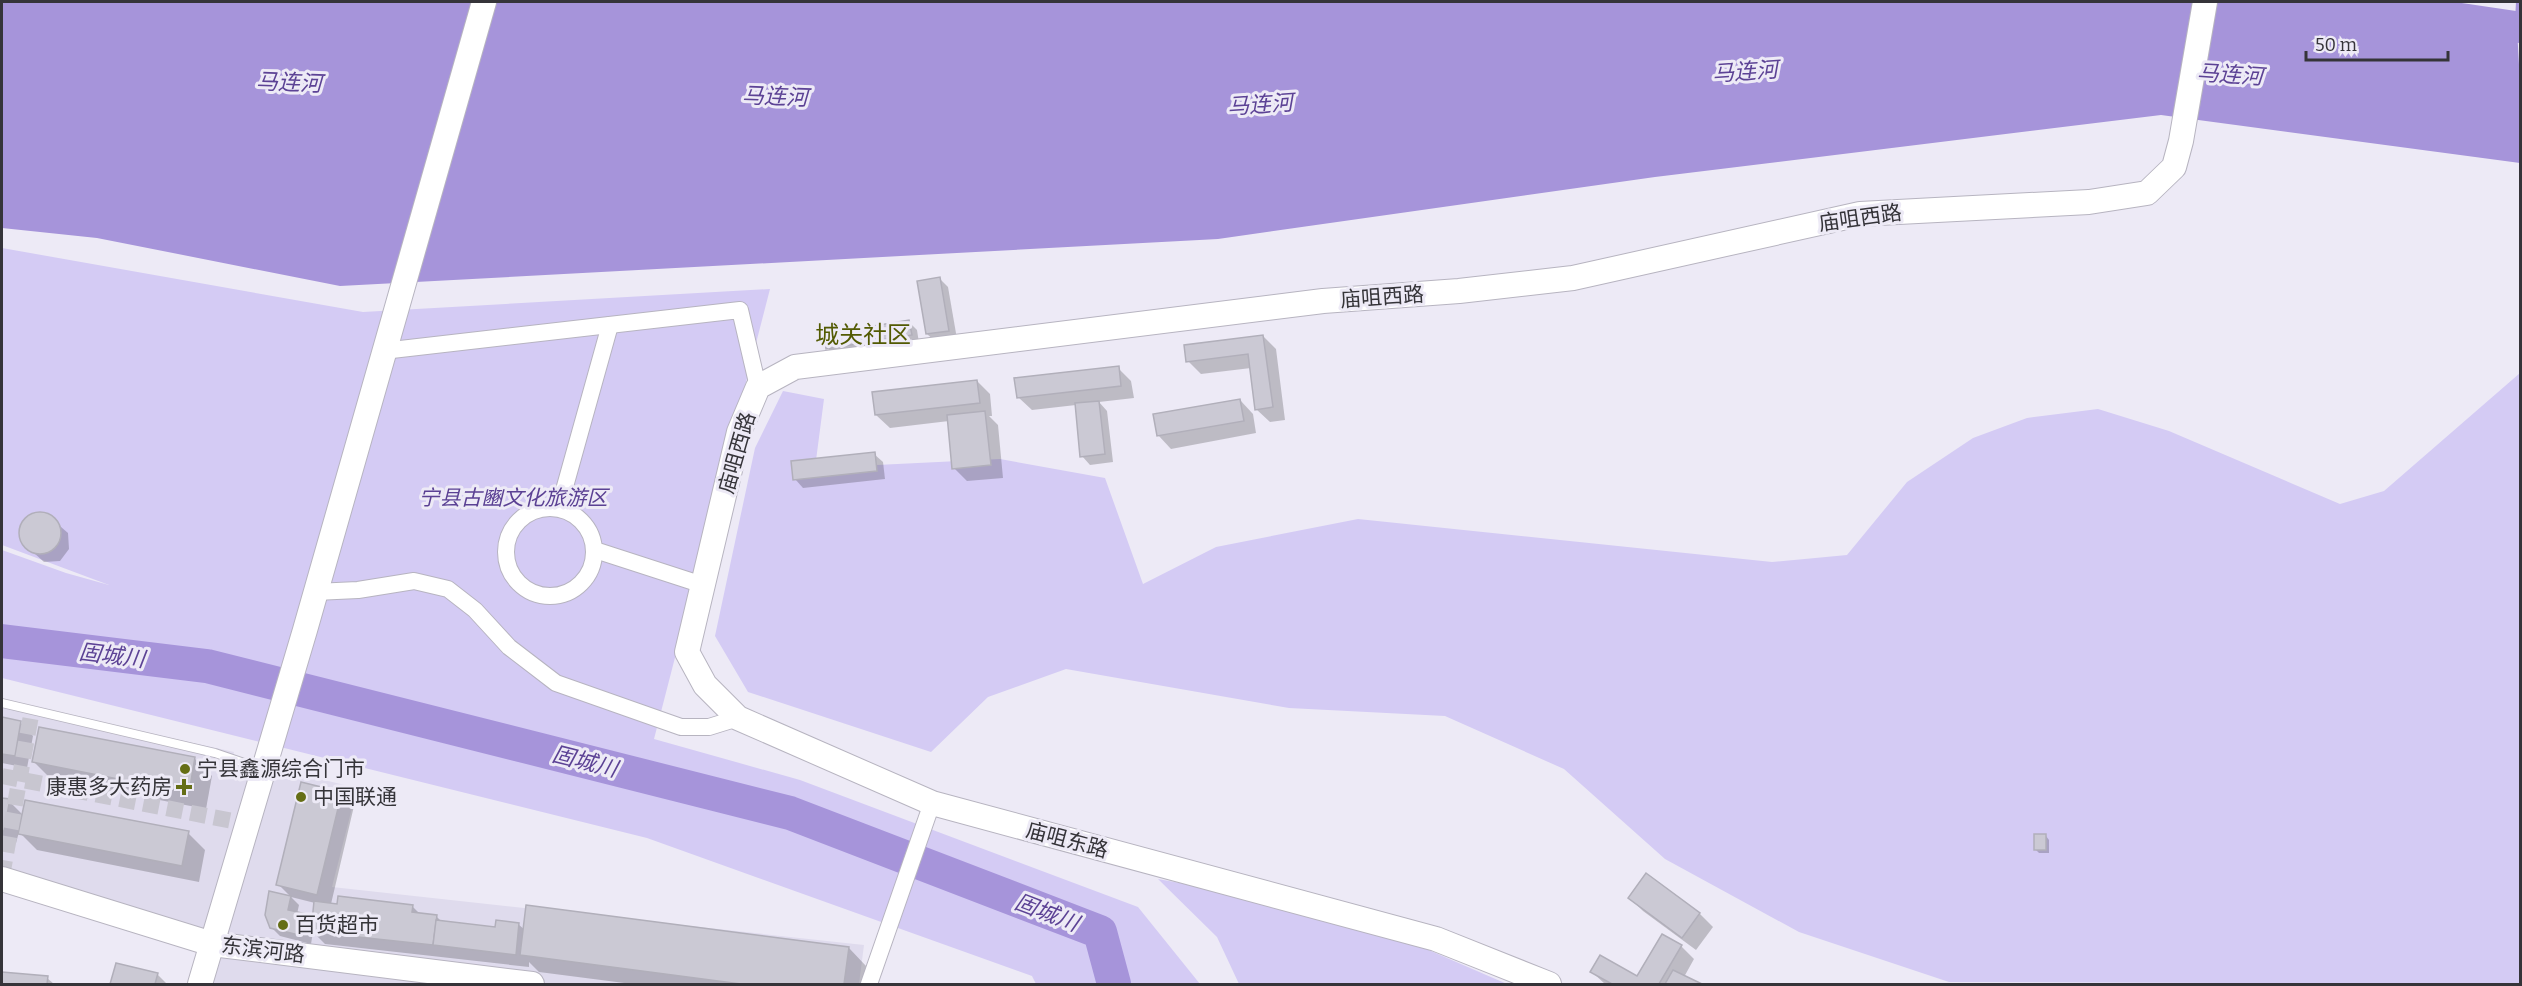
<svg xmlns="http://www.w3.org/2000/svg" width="2522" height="986" viewBox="0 0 2522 986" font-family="Bitter,'Noto Sans SC',serif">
<rect width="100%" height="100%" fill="#edeaf6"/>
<!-- built -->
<polygon fill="#dfdbed" points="2,701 234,752 233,758 357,788 332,887 864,945 859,984 189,984 204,936 2,877"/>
<!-- green -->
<g fill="#d4cbf4">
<polygon points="2,248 363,312 770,289 654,739 800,780 1138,907 1200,984 1036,984 1032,976 647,838 2,678 2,550 66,573 109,585 2,545"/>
<polygon points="2520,373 2520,984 1949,982 1799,932 1665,859 1564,769 1445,716 1289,708 1066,669 988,697 931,752 748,692 715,636 755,448 783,391 824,399 815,468 1000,459 1105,478 1143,584 1216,547 1358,519 1772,562 1847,555 1907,482 1973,438 2027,418 2098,409 2169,431 2340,504 2384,491"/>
<polygon points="1158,879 1207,888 1424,948 1507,984 1239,984 1217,937"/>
</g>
<!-- water -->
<polygon fill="#a694da" points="2,2 2455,2 2516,11 2520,82 2520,163 2161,115 1655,177 1218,239 340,286 97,238 2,228"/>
<!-- shadow -->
<g fill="#0003" fill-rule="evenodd">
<polygon points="940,279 948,287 957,339 936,342 927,334"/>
<polygon points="909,322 917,330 919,343 836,357 827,348"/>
<polygon points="1263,336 1276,349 1285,420 1270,422 1256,409 1251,368 1201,374 1188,361"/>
<polygon points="1118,368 1131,381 1134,398 1099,402 1107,411 1113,462 1090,465 1082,456 1076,405 1032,410 1018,397"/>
<polygon points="977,381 990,394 992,416 989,416 998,425 1003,478 967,481 954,468 949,421 890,428 876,415"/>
<polygon points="1240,400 1253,414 1256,433 1171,449 1158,435"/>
<polygon points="874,454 883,462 885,479 803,488 795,479"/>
<polygon points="46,514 68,533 69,549 60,561 44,562 23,543 21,527 31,515"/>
<polygon points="2,719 20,722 33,736 27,768 2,763"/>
<polygon points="195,759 212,776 206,809 51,779 34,762"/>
<path d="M 341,793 L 354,806 L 331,904 L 412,906 L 421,915 L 436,916 L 442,922 L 496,928 L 518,924 L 525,930 L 849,948 L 866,966 L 864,984 L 632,984 L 539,972 L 529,962 L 529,967 L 325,944 L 313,932 L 311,944 L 280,936 L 271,927 L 291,897 L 278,884 ZM 291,897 L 315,903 L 313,923 L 306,915 L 297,914 L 299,905 Z"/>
<polygon points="2,799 9,801 23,815 188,833 205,850 199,882 37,850 19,832 16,843 2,840"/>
<polygon points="2046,836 2049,840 2049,853 2039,853 2035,849"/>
<polygon points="1646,875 1700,914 1713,927 1696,950 1643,911 1630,898"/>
<polygon points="1681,946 1694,959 1684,977 1699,984 1605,984 1592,972 1638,978"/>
<polygon points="117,964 157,974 167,984 112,984"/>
<polygon points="2,973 47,978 54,984 2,984"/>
</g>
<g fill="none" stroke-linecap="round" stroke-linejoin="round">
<!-- stream -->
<polyline stroke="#a694da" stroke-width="6" points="2517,40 2519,2"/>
<!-- river -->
<polyline stroke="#a694da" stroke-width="34" points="2,641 207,666 790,813 1100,932 1114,984"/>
</g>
<!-- building -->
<g fill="#cbc9d4" stroke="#b1afba" stroke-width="1.5">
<polygon points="940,277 949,331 926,334 917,281"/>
<polygon points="909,320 912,335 826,349 824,334"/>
<polygon points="1263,335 1273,407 1255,410 1248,354 1186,362 1184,345"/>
<polygon points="1119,366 1121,386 1017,398 1014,378"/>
<polygon points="977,380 980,403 875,415 872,392"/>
<polygon points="1240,399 1244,421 1157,436 1153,414"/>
<polygon points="1099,401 1105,454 1080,457 1075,403"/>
<polygon points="985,411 991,465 952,469 947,415"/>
<polygon points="875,452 877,471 793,480 791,461"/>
<circle cx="40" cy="533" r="21"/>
<polygon points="2,717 21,721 15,756 2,754"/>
<polygon points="39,727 195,757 189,793 32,762"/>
<polygon points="301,782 342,792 317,895 276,885"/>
<polygon points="2,798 10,799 4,831 2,831"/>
<polygon points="25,800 189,831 182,866 18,834"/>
<rect x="2034" y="834" width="12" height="16"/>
<polygon points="1646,873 1700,913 1682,938 1628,898"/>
<polygon points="269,891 291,896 288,910 307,914 303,936 270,928 265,915"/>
<polygon points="338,896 413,905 412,912 437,915 433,945 311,932 314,901 337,904"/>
<polygon points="526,905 849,947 844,984 741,984 520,955"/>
<polygon points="436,920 495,927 496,920 519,923 516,955 433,945"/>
<polygon points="1662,934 1682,945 1659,984 1612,984 1590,972 1600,955 1637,976"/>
<polygon points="116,963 158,973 155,984 110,984"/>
<polygon points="1673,970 1702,984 1665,984"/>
<polygon points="2,972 48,976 47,984 2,984"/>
</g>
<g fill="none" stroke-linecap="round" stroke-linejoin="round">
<!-- street-tunnel -->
<g stroke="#c8c6d0" stroke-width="16" stroke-dasharray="16 8" stroke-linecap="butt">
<polyline points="2,776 248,824"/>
<polyline points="2,876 32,710"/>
</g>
<!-- lane casing -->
<g stroke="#b7b4c0" stroke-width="10">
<polyline id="lane" points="2,703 215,753 262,769"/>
</g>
<!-- street casing -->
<g stroke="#b7b4c0" stroke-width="18">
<g id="street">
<polyline points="383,351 740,310 758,387"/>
<circle cx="550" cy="552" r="44"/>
<polyline points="559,508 610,325"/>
<polyline points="595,550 703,585"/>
<polyline points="315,592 358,590 414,581 448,589 475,610 509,647 556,683 681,727 709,727 738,718"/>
<polyline points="869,984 932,803"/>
</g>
</g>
<!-- secondary casing -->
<g stroke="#b7b4c0" stroke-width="26">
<g id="secondary">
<polyline points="2,879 212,944 532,984"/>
<polyline points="200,984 305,630 484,2"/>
<polyline points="1549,984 1436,939 932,803 738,718 705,685 687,652 739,432 758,387 795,367 1323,301 1459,291 1573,278 1860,214 2089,202 2147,193 2174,167 2181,141 2205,2"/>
</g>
</g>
<!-- lane -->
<use href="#lane" stroke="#fff" stroke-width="8"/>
<!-- street -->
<use href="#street" stroke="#fff" stroke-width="16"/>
<!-- secondary -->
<use href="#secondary" stroke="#fff" stroke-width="24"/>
</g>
<!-- markers -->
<g fill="#656e15" stroke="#edeaf6" stroke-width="2">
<circle cx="185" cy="769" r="6"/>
<path d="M181 778h6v6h6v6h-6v6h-6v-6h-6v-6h6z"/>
<circle cx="301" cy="797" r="6"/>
<circle cx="283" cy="925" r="6"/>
</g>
<g text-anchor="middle" stroke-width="6" stroke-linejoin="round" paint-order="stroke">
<!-- street labels -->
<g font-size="21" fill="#353439" stroke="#edeaf6">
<text transform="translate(1860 218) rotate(-8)" y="7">庙咀西路</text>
<text transform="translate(1382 297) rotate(-4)" y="7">庙咀西路</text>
<text transform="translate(737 453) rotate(-74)" y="7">庙咀西路</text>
<text transform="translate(1067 840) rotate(15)" y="7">庙咀东路</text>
<text transform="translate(263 950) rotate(7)" y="7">东滨河路</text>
</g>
<!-- park labels -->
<g font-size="21" font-style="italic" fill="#5b4194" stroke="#edeaf6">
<text x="513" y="505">宁县古豳文化旅游区</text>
</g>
<!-- poi labels -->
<g font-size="21" fill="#353439" stroke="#edeaf6" text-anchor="start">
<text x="197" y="776">宁县鑫源综合门市</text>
<text x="172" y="794" text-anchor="end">康惠多大药房</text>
<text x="313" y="804">中国联通</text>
<text x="295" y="932">百货超市</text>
</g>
<!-- water labels -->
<g font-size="22" font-style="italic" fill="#5c4295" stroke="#edeaf6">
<text transform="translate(1745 71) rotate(-4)" y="8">马连河</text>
<text transform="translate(2230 74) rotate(4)" y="8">马连河</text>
<text transform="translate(289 82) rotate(2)" y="8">马连河</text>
<text transform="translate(775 96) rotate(2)" y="8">马连河</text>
<text transform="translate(1260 104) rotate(-4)" y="8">马连河</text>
<text transform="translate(112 655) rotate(7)" y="8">固城川</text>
<text transform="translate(585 761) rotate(14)" y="8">固城川</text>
<text transform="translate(1047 912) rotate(21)" y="8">固城川</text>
</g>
<!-- quarter labels -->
<g font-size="24" fill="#525a02" stroke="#edeaf6">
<text x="863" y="343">城关社区</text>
</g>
</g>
<!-- border -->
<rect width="2522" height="986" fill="none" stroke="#353439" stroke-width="6"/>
<!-- scale -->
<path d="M2306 51v9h142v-9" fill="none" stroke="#353439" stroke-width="3"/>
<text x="2315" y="51" font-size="18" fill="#353439" stroke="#edeaf6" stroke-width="4.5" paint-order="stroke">50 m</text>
</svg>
